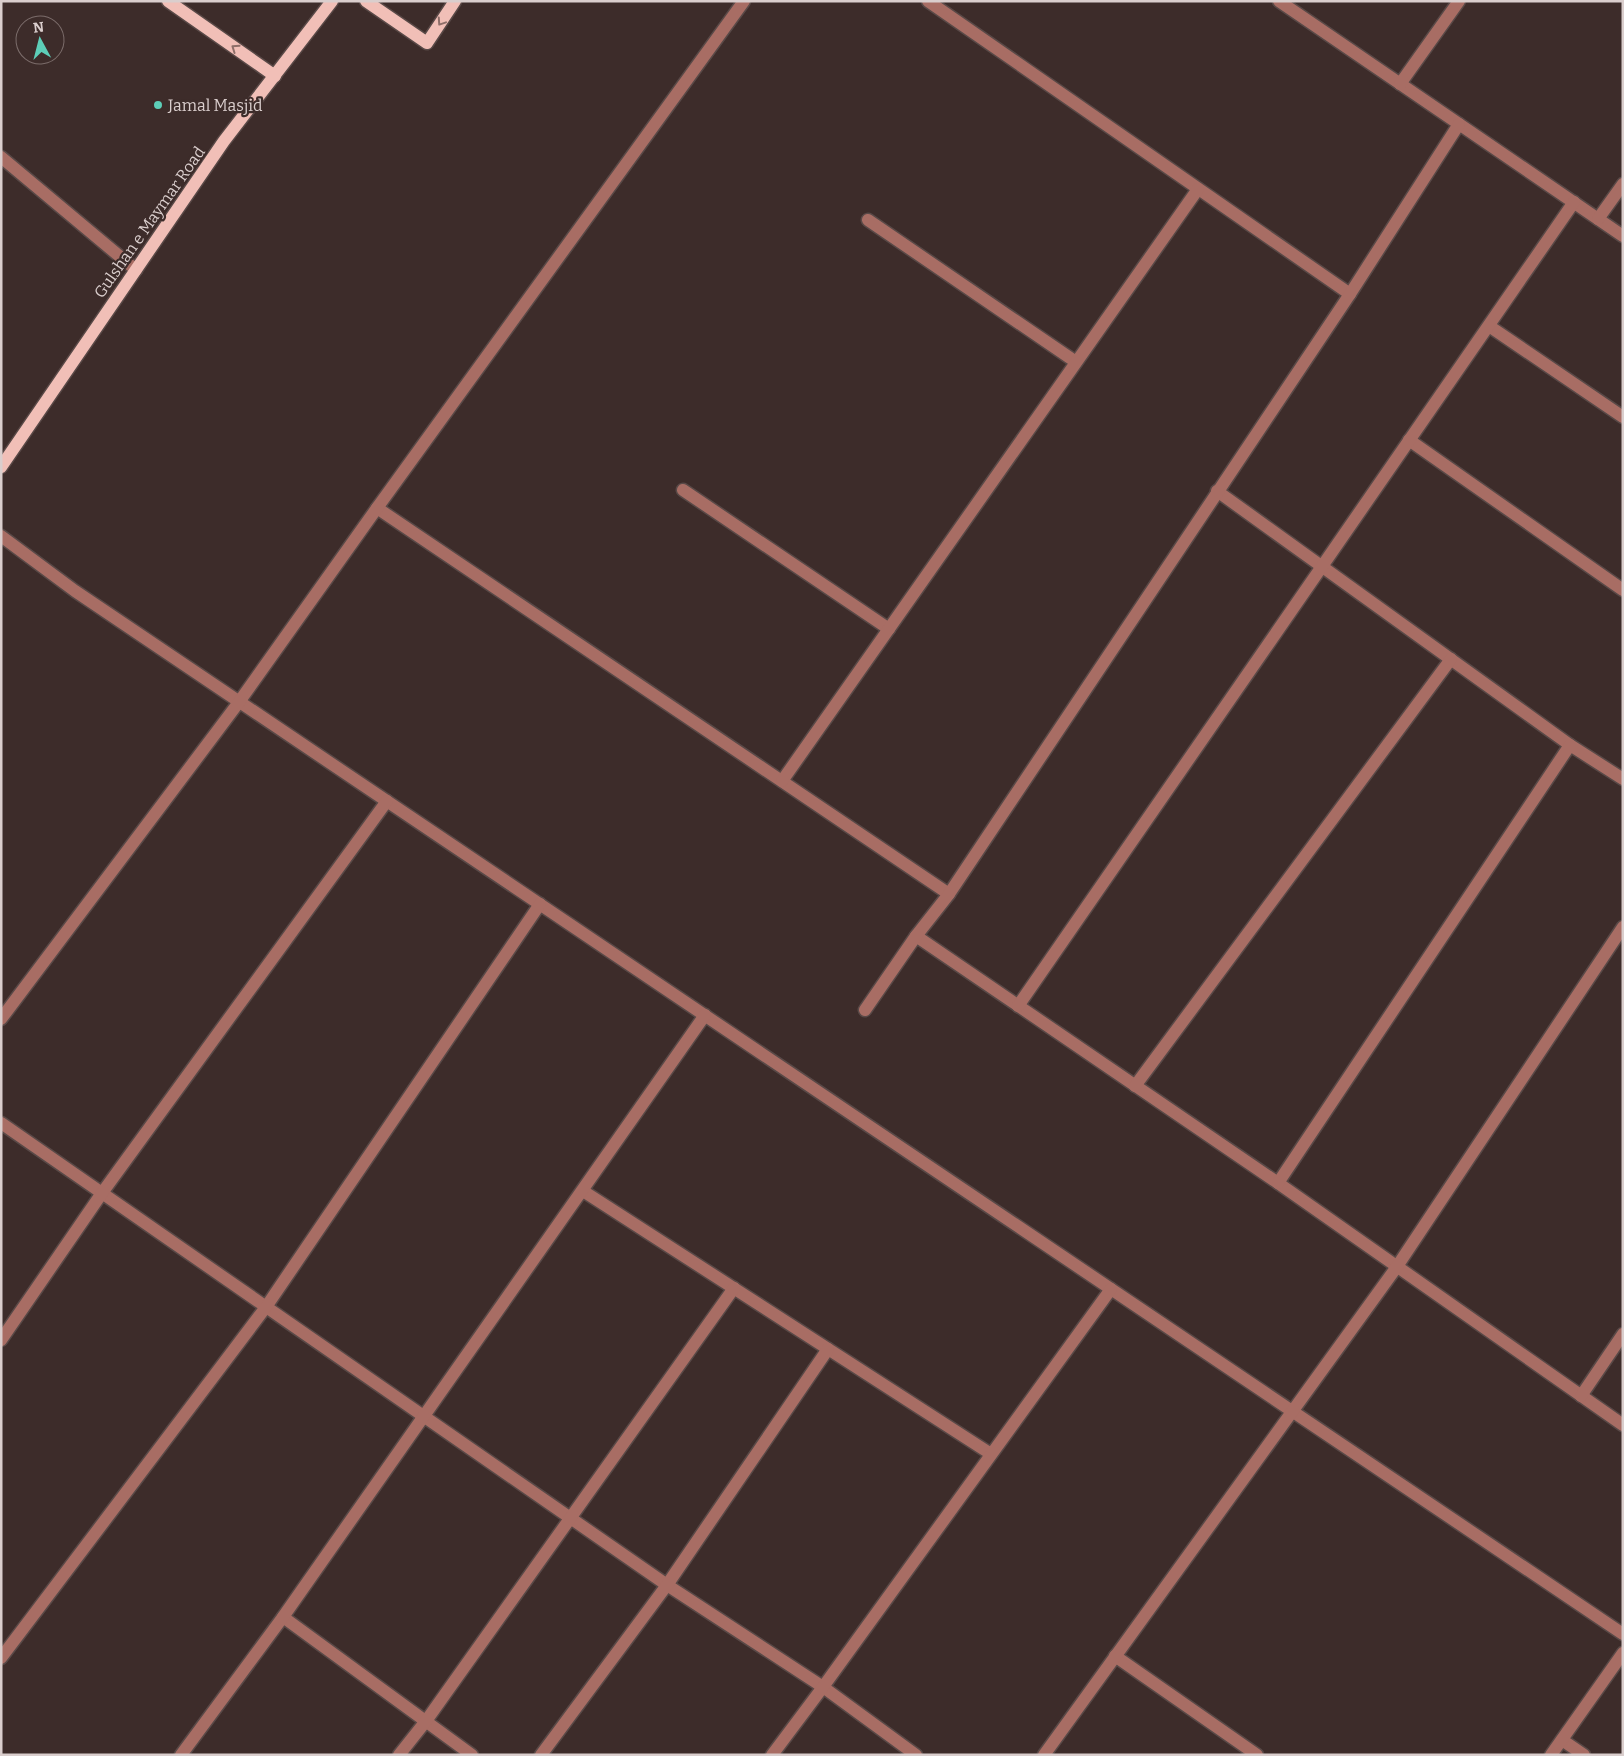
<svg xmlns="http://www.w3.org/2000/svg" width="1624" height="1756" viewBox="0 0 1624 1756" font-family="Bitter,serif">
<rect width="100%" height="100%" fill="#3d2c2a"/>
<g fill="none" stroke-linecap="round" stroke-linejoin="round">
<!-- minor casing -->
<g stroke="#594947" stroke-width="15">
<g id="minor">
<polyline points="928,1 1350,294"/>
<polyline points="1279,1 1623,236"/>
<polyline points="1400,84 1459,1"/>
<polyline points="1,157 136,270"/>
<polyline points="1598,219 1623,184"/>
<polyline points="868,220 1076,362"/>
<polyline points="1489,326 1623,417"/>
<polyline points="1409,440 1623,590"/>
<polyline points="683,490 889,629"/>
<polyline points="1217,491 1570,745"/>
<polyline points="377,508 949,894"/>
<polyline points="1,536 75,591 1623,1634"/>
<polyline points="782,781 1198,189"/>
<polyline points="916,936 1278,1183 1623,1425"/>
<polyline points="1018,1006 1574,202"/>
<polyline points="865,1010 916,936 949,894 1350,294 1459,124"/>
<polyline points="1,1019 239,702 377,508 744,1"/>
<polyline points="1135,1086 1451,659"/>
<polyline points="1,1123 667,1585 823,1687 916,1755"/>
<polyline points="1278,1183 1570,745 1623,779"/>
<polyline points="583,1191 991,1454"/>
<polyline points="1,1340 102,1193 387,801"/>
<polyline points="1581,1396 1623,1334"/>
<polyline points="283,1617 472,1755"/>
<polyline points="1115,1656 1257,1755"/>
<polyline points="1,1658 266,1307 540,904"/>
<polyline points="1562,1740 1584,1755"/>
<polyline points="181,1755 283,1617 705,1015"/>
<polyline points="399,1755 426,1721 734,1288"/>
<polyline points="541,1755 667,1585 828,1349"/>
<polyline points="772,1755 823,1687 1111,1289"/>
<polyline points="1044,1755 1396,1268 1623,927"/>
<polyline points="1551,1755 1623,1653"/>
</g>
</g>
<!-- major casing -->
<g stroke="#594947" stroke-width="15">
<g id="major">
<polyline points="168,1 275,76"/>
<polyline points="366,1 427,43 455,1"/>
<polyline points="1,467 224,141 332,1"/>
</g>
</g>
<!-- minor -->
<use href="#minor" stroke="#a86d64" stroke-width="12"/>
<!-- major -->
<use href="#major" stroke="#f1bfb7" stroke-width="12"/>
</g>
<!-- one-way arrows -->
<defs><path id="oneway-chevron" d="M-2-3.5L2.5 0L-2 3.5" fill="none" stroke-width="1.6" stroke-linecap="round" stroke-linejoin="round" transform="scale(1.25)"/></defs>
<g stroke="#8e6e69">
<use href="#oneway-chevron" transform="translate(441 22) rotate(124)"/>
<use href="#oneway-chevron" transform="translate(235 48) rotate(-145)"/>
</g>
<!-- markers -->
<circle fill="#5dceb8" stroke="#3d2c2a" stroke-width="2" cx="158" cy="105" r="5"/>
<g text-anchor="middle" stroke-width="4.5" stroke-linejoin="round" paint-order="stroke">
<!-- poi labels -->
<g font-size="16" fill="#dacecd" stroke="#3d2c2a" text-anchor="start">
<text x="168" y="111">Jamal Masjid</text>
</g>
<!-- street labels -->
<g font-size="16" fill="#dacecd" stroke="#3d2c2a">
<text transform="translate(149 222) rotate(-55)" y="6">Gulshan e Maymar Road</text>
</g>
</g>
<!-- border -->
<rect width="1624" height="1756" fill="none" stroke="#dacecd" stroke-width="5"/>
<!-- north arrow -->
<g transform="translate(40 40) rotate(353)"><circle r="24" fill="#3d2c2a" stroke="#7c6d6b"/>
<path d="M0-4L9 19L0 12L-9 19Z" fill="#5dceb8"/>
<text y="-8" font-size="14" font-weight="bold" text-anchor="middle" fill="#dacecd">N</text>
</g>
</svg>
